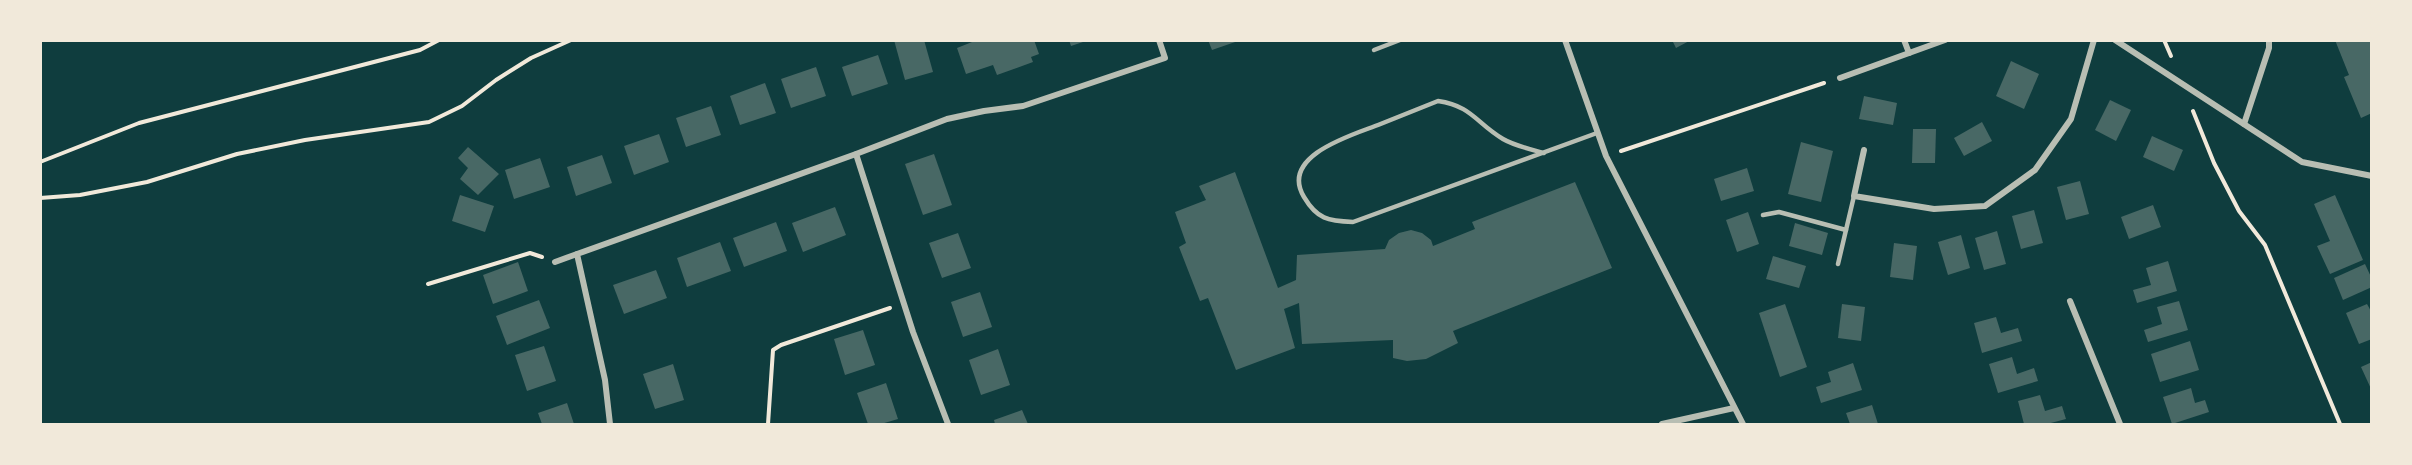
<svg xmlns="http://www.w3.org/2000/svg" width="2412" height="465" viewBox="0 0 2412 465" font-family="Figtree,sans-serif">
<rect width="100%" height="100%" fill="#0f3d3e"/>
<!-- building -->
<g fill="#486865">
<polygon points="894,40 924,40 933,72 905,80"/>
<polygon points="977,40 1034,40 1039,54 1031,57 1033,62 997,75 993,65 966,74 957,48"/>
<polygon points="1069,40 1086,40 1086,41 1071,46"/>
<polygon points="1208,40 1238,40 1238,41 1212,50"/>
<polygon points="1672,40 1691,40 1676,48"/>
<polygon points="2335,40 2372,40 2372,113 2361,118 2344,77 2349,75"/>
<polygon points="878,55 888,84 852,96 842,67"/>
<polygon points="2011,61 2039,74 2024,109 1996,96"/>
<polygon points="816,67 826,96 791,108 781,79"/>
<polygon points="765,83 776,113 740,125 730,96"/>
<polygon points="1864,96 1897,103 1893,125 1859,119"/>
<polygon points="2110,100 2131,110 2116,141 2095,130"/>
<polygon points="711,106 721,135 686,147 676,118"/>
<polygon points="1982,122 1992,141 1964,156 1954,138"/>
<polygon points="1913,129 1936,129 1935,163 1912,163"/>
<polygon points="659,134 669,162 634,175 624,146"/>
<polygon points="2152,136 2183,150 2174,171 2143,157"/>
<polygon points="1801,142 1833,151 1821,202 1788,194"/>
<polygon points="468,147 499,174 478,195 460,179 468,168 458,158"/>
<polygon points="934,154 952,205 923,215 905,164"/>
<polygon points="602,155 612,183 576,196 567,167"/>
<polygon points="540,158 550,187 514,199 505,170"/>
<polygon points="1747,168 1754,191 1721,201 1714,179"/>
<polygon points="1235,172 1278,288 1296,280 1297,255 1385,249 1389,240 1399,233 1411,230 1422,233 1431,240 1433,246 1475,229 1472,222 1575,182 1612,268 1453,331 1458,343 1426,359 1407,361 1393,358 1393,340 1302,344 1299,303 1284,309 1295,348 1236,370 1208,298 1200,301 1179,247 1186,243 1175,212 1206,200 1199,186"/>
<polygon points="2080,181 2089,214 2066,220 2057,187"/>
<polygon points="460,195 494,206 485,232 452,221"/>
<polygon points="2335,195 2363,260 2330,274 2317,246 2330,241 2314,204"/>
<polygon points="2153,205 2161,227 2129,239 2121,217"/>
<polygon points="835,207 846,235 803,252 792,223"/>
<polygon points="2034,210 2043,243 2021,249 2012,216"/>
<polygon points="1748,212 1759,244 1737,252 1726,220"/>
<polygon points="776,222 787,251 744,267 733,238"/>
<polygon points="1795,223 1828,233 1822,255 1789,246"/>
<polygon points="1997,231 2006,264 1984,270 1975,238"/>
<polygon points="958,233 971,268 942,278 929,243"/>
<polygon points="1961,235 1970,268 1948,275 1938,242"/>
<polygon points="720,242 731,271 687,287 677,258"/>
<polygon points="1894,243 1917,246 1913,280 1890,277"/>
<polygon points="1773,256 1806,266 1799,288 1766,279"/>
<polygon points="2168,261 2177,291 2137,303 2133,290 2151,285 2146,268"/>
<polygon points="518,262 528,291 493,304 483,275"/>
<polygon points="2365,264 2372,279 2372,287 2343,300 2334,278"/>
<polygon points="656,270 667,298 624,314 613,285"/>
<polygon points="980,292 992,327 963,337 951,302"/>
<polygon points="539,300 550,328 507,345 496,316"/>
<polygon points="2179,301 2188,330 2148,342 2144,330 2162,324 2157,307"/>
<polygon points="1785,304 1807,367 1780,377 1759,313"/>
<polygon points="1842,304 1865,307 1861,341 1838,338"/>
<polygon points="2367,304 2372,313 2372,339 2359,344 2346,313"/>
<polygon points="1996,317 2001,333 2018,328 2022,341 1982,353 1974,323"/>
<polygon points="863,330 875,365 845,375 834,339"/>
<polygon points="2190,341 2199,370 2160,382 2151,354"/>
<polygon points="544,346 556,381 527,391 515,355"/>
<polygon points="998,349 1010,385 981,395 969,360"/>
<polygon points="2012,357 2017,374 2034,368 2038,381 1998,393 1989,364"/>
<polygon points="2372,362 2372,391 2361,367"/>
<polygon points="1853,363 1862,390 1821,403 1816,387 1831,382 1828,372"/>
<polygon points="673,364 684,400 655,409 643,374"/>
<polygon points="886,383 898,419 881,424 868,424 857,393"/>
<polygon points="2191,388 2195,403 2205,400 2209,412 2172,424 2163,397"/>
<polygon points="2040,395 2045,411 2062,406 2066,419 2047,424 2024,424 2018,401"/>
<polygon points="567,403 574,424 542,424 538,413"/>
<polygon points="1872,405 1878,424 1850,424 1846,413"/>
<polygon points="1022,410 1028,424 995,424 994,420"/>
</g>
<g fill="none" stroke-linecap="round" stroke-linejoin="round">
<!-- path -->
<g stroke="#f1e9da" stroke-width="4">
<polyline points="2164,40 2171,56"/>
<polyline points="2193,111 2214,163 2239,211 2265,245 2340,424"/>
<polyline points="1621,151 1824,83"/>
<polyline points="40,162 139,123 420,50 439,40"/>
<polyline points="40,198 80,195 147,182 237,154 305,140 429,122 462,106 496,80 531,58 571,40"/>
<polyline points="428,284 530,253 542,257"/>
<polyline points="768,424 773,350 781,345 890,308"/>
</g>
<!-- service -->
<g stroke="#b8beb3" stroke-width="4.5">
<polyline points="1374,50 1400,40"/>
<path d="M 1544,153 C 1530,149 1515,146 1503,139 C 1476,123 1472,106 1438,101 C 1418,109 1398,117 1378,125 C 1352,135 1279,156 1304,197 C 1317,219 1328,221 1353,222 L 1597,133"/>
<polyline points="1763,215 1779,212 1846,230"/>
<polyline points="1838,264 1854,196"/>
</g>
<!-- minor -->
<g stroke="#b8beb3" stroke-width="6">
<polyline points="1565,40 1606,156 1743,424"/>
<polyline points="1904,40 1909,53"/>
<polyline points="2115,40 2302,162 2372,176"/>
<polyline points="1840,78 1945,40"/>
<polyline points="2244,124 2269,48 2269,40"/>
<polyline points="1864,150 1854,196 1934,209 1985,206 2035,170 2071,119 2094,40"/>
<polyline points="856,154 913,332 948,424"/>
<polyline points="555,262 577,254"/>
<polyline points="2070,301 2120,424"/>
<polyline points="610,424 605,380 577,254 856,154 947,119 984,111 1023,106 1165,58 1159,40"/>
<polyline points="1662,424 1734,408"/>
</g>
</g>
<!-- border -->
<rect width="2412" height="465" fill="none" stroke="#f1e9da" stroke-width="84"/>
</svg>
